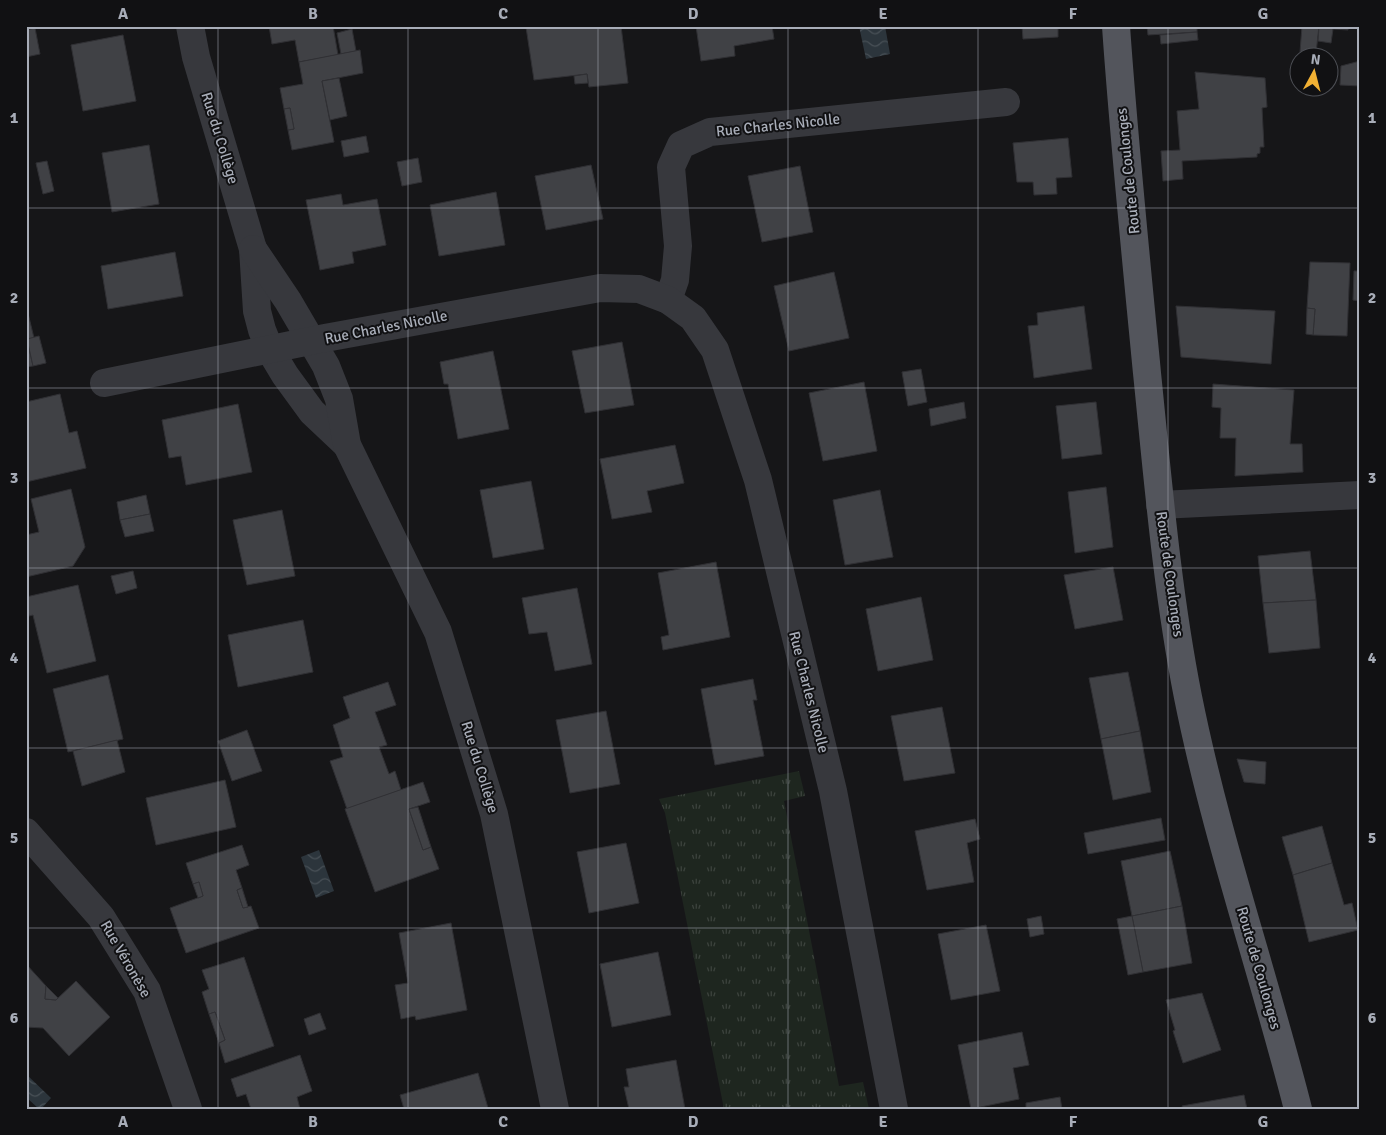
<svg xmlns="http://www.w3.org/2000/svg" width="1386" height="1135" viewBox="0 0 1386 1135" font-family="Signika,sans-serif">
<defs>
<pattern id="grass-tufts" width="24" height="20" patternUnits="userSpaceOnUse" patternTransform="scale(1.25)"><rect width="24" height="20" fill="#1e261f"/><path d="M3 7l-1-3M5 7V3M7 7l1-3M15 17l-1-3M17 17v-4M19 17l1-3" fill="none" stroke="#3c433d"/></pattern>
<pattern id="water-waves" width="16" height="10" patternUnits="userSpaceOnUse" patternTransform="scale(1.25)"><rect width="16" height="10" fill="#2c353c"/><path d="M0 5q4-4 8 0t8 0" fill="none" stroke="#485056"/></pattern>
</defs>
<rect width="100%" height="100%" fill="#161618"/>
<!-- grass -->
<polygon fill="url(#grass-tufts)" points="799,771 805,796 784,801 839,1086 863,1082 869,1109 724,1109 665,813 659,799"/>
<!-- water -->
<g fill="url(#water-waves)">
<polygon points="859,26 885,26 890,54 866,59"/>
<polygon points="319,850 334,891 316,898 301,857"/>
<polygon points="26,1074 51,1098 41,1109 39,1109 26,1097"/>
</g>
<!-- building -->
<g fill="#404145" stroke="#303034">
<polygon points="269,26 333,26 338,55 299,62 295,40 272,44"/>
<polygon points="533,26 621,26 628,83 589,87 587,74 534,80 526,27"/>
<polygon points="696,26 772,26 774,39 734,46 735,56 701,61"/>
<polygon points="1022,26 1058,26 1058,37 1023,39"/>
<polygon points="1147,26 1197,26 1197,32 1148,35"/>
<polygon points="1302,26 1319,26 1316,53 1300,52"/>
<polygon points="1319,26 1348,26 1348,30 1333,29 1331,43 1318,41"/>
<polygon points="35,28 40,54 26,57 26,30"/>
<polygon points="352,29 356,51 341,54 337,33"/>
<polygon points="1197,32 1198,40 1161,44 1160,35"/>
<polygon points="123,35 136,101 83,111 71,45"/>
<polygon points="360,50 363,73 322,81 334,142 292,150 288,130 294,129 290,108 284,109 280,88 303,84 299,62"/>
<polygon points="1360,61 1360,86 1340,85 1341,66"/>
<polygon points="1195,72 1265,78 1267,107 1262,108 1264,147 1260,147 1260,153 1257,154 1257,157 1182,161 1183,179 1163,181 1161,151 1180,150 1177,111 1199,109"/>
<polygon points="587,74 588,83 575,84 574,76"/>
<polygon points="339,78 347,116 330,120 322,81"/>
<polygon points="290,108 294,129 288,130 284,109"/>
<polygon points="366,136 369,152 344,157 341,141"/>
<polygon points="1068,138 1072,177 1056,178 1057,194 1034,195 1033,182 1017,182 1013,143"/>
<polygon points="149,145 159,204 112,212 102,153"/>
<polygon points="418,158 422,182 402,186 397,162"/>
<polygon points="47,161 54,191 43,194 36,163"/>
<polygon points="591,165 603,219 546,230 535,176"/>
<polygon points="800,166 813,232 762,242 748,176"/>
<polygon points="496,192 505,245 439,256 430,205"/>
<polygon points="341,194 343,205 377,199 386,245 352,252 354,263 320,270 306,200"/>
<polygon points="175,252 183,296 108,309 101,266"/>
<polygon points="1310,262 1350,263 1347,336 1313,335 1315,309 1307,308"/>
<polygon points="1354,271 1360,271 1360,301 1353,300"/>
<polygon points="834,272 849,338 789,351 774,286"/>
<polygon points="26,305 34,338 27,339 33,366 26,367"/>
<polygon points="1084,306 1092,369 1034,378 1028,326 1038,325 1037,313"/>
<polygon points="1176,306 1275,311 1271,364 1181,357"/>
<polygon points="1307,308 1315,309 1313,335 1306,334"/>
<polygon points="39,336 46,363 33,366 27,339"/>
<polygon points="622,342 634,405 585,413 572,351"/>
<polygon points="493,351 509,429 458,439 448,384 444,384 440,362"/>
<polygon points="921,369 927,402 908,406 902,372"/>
<polygon points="864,382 877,451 823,461 809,393"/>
<polygon points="1213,384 1294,390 1290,444 1302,444 1303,472 1235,476 1236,438 1220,438 1221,408 1212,407"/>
<polygon points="60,394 69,433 77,431 86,468 26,482 26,402"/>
<polygon points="964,402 966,418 931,426 929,409"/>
<polygon points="1096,402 1102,454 1062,459 1056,406"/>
<polygon points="238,404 252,472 186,485 181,456 169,458 162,420"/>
<polygon points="675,445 684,483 647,491 652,512 612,519 600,459"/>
<polygon points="531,481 544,549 493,558 480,490"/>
<polygon points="1106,487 1113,547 1075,553 1068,492"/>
<polygon points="71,489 85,547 73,566 26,577 26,535 39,532 31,499"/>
<polygon points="880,490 893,557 845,565 833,500"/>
<polygon points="146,495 150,514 120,520 117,502"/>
<polygon points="282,510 295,576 247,585 233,520"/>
<polygon points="150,514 154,531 125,537 120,520"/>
<polygon points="1310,551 1316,600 1263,603 1258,556"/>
<polygon points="716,562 730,637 663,650 661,637 669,635 658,573"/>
<polygon points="1113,567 1123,620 1075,629 1064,575"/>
<polygon points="133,571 137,588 116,594 111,576"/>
<polygon points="78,585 96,661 47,673 33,615 29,616 26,597"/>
<polygon points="577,588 592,664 555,671 547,632 529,634 522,598"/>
<polygon points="921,597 933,660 878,671 866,609"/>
<polygon points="1316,600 1320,648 1269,653 1263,603"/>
<polygon points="303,620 313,672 238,687 228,635"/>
<polygon points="1128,672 1140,731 1101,739 1089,678"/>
<polygon points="108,675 123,739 68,752 53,689"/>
<polygon points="753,679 757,700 753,700 764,756 715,765 701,689"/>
<polygon points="388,682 396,705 375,712 387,745 379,747 389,774 395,771 401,790 347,809 330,761 343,757 333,725 350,718 343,697"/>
<polygon points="942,707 955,773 904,781 891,716"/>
<polygon points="606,711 620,784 570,793 556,720"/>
<polygon points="247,730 262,771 232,781 218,741"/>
<polygon points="1140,731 1151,792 1113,800 1101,739"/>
<polygon points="117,740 125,772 82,786 73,751"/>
<polygon points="1237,759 1266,762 1265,784 1244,782"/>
<polygon points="225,780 236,827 156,845 146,798"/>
<polygon points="423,782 430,802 409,809 423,850 431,847 439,869 375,892 345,809"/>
<polygon points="418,807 431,847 423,850 409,809"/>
<polygon points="1161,818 1165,840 1088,854 1084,833"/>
<polygon points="975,819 980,839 967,843 974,882 927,890 915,831"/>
<polygon points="1322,826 1332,863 1293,875 1282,837"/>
<polygon points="626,843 639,903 589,913 577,852"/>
<polygon points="242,845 249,865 236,870 242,888 237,890 243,908 251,906 259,928 186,953 170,908 203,896 199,882 193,884 186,863"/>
<polygon points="1170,851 1182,906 1132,916 1121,861"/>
<polygon points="1332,863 1344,905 1352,903 1358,930 1309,942 1293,875"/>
<polygon points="199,882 203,896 198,898 193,884"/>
<polygon points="242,888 248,907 243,908 237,890"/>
<polygon points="1182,906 1192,963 1143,972 1132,916"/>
<polygon points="1041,916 1044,934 1030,937 1027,919"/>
<polygon points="1132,916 1143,972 1128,975 1117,919"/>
<polygon points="451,923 467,1010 416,1020 415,1016 401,1019 395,985 408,983 399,933"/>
<polygon points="986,925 1000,991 951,1000 938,934"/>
<polygon points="658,952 671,1015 612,1027 600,964"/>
<polygon points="244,957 274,1046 225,1063 219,1043 225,1040 215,1012 209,1014 202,992 209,989 202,970"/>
<polygon points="26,964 46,986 45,999 56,1000 76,981 110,1017 69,1056 43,1028 26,1027"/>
<polygon points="46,986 58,998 56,1000 45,999"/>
<polygon points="1202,993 1221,1050 1183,1063 1173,1031 1175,1030 1166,1000"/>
<polygon points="215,1012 225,1040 219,1043 209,1014"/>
<polygon points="320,1013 326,1029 309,1035 304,1019"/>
<polygon points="1022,1032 1029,1065 1013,1068 1019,1099 971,1109 958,1045"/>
<polygon points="300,1055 312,1091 297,1097 300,1109 251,1109 246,1094 237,1097 231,1079"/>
<polygon points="676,1060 685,1109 629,1109 624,1087 629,1087 626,1069"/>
<polygon points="478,1073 488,1108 404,1109 400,1095"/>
<polygon points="1244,1095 1247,1109 1183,1109 1182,1106"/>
<polygon points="1060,1097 1062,1109 1026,1109 1026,1103"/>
</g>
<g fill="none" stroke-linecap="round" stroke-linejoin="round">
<!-- minor -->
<g stroke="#37383d" stroke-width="28">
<polyline points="190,26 196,57 253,249 257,311 262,330 270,350 285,375 312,412 347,445"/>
<polyline points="253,249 288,301 326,366 339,399 347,445 438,632 494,814 555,1109"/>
<polyline points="668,300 675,280 678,246 671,167 681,145 710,132 1006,102"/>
<polyline points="104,383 325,338 600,288 639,289 668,300 693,318 715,350 758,480 833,791 894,1109"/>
<polyline points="1160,505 1360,495"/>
<polyline points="26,832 101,917 147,991 188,1109"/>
</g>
<!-- primary -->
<path stroke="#53555c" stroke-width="28" d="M 1116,26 C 1124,142 1136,258 1147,373 C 1158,481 1167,591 1188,697 C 1216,837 1263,971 1298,1109"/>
</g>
<!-- grid -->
<path fill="none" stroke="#a8adb8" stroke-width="1" stroke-opacity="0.55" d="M 218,26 L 218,1109M 408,26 L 408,1109M 598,26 L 598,1109M 788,26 L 788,1109M 978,26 L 978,1109M 1168,26 L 1168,1109M 26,208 L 1360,208M 26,388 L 1360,388M 26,568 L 1360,568M 26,748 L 1360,748M 26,928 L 1360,928"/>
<g text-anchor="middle" stroke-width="4" stroke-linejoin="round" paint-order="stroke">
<!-- street labels -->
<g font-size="15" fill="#a8adb8" stroke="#111113">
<text transform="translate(778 125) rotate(-6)" y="5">Rue Charles Nicolle</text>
<text transform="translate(220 138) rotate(73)" y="5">Rue du Collège</text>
<text transform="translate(1128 171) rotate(-96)" y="5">Route de Coulonges</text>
<text transform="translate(386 327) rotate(-11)" y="5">Rue Charles Nicolle</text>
<text transform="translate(1170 574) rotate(82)" y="5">Route de Coulonges</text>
<text transform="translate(809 692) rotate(76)" y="5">Rue Charles Nicolle</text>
<text transform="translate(480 767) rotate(73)" y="5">Rue du Collège</text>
<text transform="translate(126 959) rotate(60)" y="5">Rue Véronèse</text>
<text transform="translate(1259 968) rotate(74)" y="5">Route de Coulonges</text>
</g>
</g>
<!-- border -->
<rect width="1386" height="1135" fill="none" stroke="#111113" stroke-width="55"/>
<!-- north arrow -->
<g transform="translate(1314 72) rotate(7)"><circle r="24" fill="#111113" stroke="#4d4f55"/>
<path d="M0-4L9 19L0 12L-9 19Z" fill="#f2b134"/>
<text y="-8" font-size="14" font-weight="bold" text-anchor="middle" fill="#a8adb8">N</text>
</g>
<rect x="28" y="28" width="1330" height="1080" fill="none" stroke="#a8adb8" stroke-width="2"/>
<g font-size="16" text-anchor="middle" font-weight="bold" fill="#a8adb8">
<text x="123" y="19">A</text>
<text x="313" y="19">B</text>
<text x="503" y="19">C</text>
<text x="693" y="19">D</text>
<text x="883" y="19">E</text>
<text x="1073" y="19">F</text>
<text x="1263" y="19">G</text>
<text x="14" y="123">1</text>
<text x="1372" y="123">1</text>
<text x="14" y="303">2</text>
<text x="1372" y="303">2</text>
<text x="14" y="483">3</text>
<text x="1372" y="483">3</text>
<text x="14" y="663">4</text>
<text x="1372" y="663">4</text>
<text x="14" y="843">5</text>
<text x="1372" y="843">5</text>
<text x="14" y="1023">6</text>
<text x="1372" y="1023">6</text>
<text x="123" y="1127">A</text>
<text x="313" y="1127">B</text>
<text x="503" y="1127">C</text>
<text x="693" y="1127">D</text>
<text x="883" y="1127">E</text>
<text x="1073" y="1127">F</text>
<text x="1263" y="1127">G</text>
</g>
</svg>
